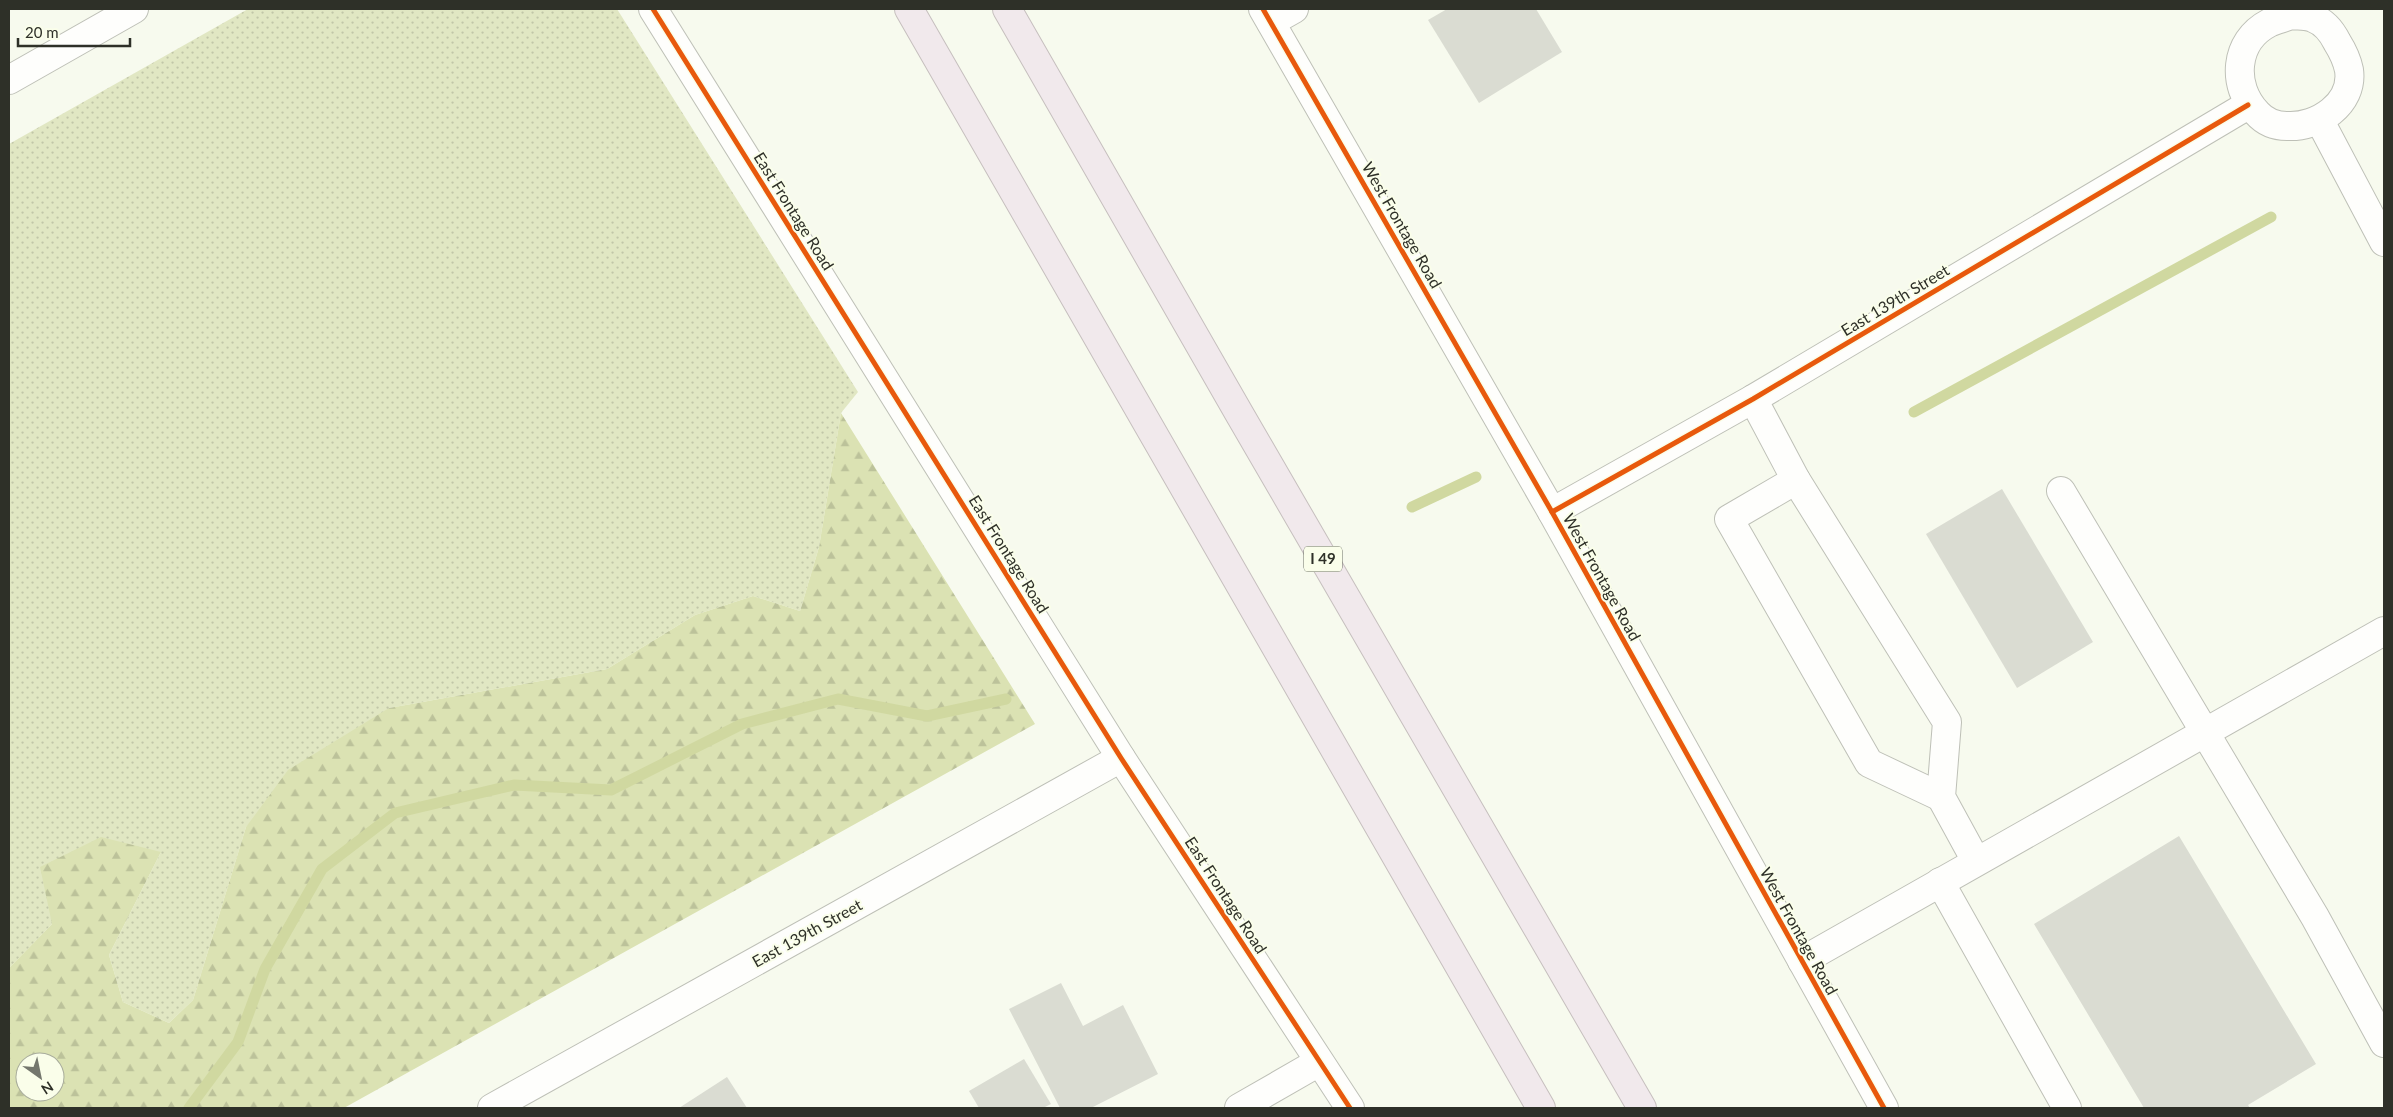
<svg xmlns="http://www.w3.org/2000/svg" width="2393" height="1117" viewBox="0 0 2393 1117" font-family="Lato,sans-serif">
<defs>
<pattern id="grass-dots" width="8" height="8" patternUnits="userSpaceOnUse" patternTransform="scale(1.25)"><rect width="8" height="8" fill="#e1e7c3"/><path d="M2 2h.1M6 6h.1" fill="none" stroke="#c1c6a8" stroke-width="1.8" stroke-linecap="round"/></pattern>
<pattern id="forest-firs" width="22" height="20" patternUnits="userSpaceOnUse" patternTransform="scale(1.25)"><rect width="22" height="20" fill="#dbe2b3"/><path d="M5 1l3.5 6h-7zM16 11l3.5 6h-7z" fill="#bcc29a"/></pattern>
</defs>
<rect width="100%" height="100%" fill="#f7faee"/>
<!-- grass -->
<polygon fill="url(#grass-dots)" points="248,9 617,9 858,392 841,413 819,547 800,611 753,596 695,615 607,669 389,708 246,827 193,1000 169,1023 123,1002 109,955 161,852 52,924 9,968 9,144"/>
<!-- forest -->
<path fill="url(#forest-firs)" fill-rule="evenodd" d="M 841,413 L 1035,724 L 344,1108 L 9,1108 L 9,968 L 52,924 L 40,867 L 101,837 L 161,852 L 109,955 L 123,1002 L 169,1023 L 193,1000 L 246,827 L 288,770 L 389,708 L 607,669 L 695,615 L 753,596 L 800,611 L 819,547 ZM 25,1062 L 55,1062 L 55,1092 L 25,1092 Z"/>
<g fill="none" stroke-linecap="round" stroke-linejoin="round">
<!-- stream -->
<g stroke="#d0d8a0" stroke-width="11">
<polyline points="1914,412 2271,217"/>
<polyline points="1412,507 1476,477"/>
<polyline points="189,1108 238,1042 265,969 322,869 395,813 514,785 611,790 742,724 838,699 927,716 1006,699"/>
</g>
</g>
<!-- building -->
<g fill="#dadcd2">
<polygon points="1447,9 1536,9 1562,52 1479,103 1428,20"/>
<polygon points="2002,489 2093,642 2017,688 1926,534"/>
<polygon points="2179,836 2316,1064 2248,1105 2250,1108 2144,1108 2034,924"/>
<polygon points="1061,983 1083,1026 1123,1005 1158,1074 1091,1108 1060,1108 1009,1009"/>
<polygon points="1024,1059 1051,1104 1043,1108 979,1108 969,1091"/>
<polygon points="727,1077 747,1108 679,1108"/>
</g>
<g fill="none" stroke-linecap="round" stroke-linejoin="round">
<!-- minor casing -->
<g stroke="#bec0b7" stroke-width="30">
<g id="minor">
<polyline points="653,9 1121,758 1350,1108"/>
<polyline points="1263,9 1552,512 1884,1108"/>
<path d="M 2291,15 C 2297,16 2307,15 2313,18 C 2324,22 2332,32 2337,42 C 2342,50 2347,60 2349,70 C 2354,104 2317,128 2287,126 C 2276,126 2265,122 2257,113 C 2231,86 2234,41 2269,23 C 2275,20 2284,18 2291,15 Z"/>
<polyline points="1271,22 1294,9"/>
<polyline points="9,80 134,9"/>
<polyline points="2320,121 2384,242"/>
<polyline points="1753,399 1796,480 1947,722 1941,797 1976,861"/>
<polyline points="1796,480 1729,519 1869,763 1941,797"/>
<polyline points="2061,491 2315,917 2384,1043"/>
<polyline points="1552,512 1753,399 2248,105"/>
<polyline points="1940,882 2067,1108"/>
<polyline points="1802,961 2384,631"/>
<polyline points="492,1108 1121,758"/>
<polyline points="1239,1108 1319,1062"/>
</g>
</g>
<!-- highway casing -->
<g stroke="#c6bfbe" stroke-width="30">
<g id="highway">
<polyline points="909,9 1541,1108"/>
<polyline points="1007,9 1240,415 1642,1108"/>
</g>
</g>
<!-- minor -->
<use href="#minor" stroke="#fefefc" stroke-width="28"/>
<!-- highway -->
<use href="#highway" stroke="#f1e9ec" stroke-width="28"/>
<!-- cycleway casing -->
<g stroke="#fafeea" stroke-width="8">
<g id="cycleway">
<polyline points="653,9 1121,758 1350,1108"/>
<polyline points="1263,9 1552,512 1884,1108"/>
<polyline points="1552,512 1753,399 2248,105"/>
</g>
</g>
<!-- cycleway -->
<use href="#cycleway" stroke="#e8590c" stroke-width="5"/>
</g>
<g text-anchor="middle" stroke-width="4" stroke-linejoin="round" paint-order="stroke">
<!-- shield labels -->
<rect fill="#fafeea" stroke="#6b6e62" stroke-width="1" x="1304" y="546.5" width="38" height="25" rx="4"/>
<g font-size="15" font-weight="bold" fill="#2e3028">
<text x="1323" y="564">I 49</text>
</g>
<!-- street labels -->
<g font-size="16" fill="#2e3028" stroke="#fafeea">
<text transform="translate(794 211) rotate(58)" y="6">East Frontage Road</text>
<text transform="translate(1402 225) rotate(60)" y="6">West Frontage Road</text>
<text transform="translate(1895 300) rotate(-31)" y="6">East 139th Street</text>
<text transform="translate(1009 554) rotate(58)" y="6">East Frontage Road</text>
<text transform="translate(1602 577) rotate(61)" y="6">West Frontage Road</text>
<text transform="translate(1226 895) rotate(57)" y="6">East Frontage Road</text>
<text transform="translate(1799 931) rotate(61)" y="6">West Frontage Road</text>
<text transform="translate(807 933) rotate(-29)" y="6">East 139th Street</text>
</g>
</g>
<!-- border -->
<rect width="2393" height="1117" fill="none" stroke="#2e3028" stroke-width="20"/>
<!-- north arrow -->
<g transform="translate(40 1077) rotate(147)"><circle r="24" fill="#fafeea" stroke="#a8ac9c"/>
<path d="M0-4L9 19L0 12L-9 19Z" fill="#74776d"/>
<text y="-8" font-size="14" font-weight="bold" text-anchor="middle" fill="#2e3028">N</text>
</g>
<!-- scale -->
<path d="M18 38v8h112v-8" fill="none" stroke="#2e3028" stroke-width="2.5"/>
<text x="25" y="38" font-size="15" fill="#2e3028" stroke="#fafeea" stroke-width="4" paint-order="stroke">20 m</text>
</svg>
